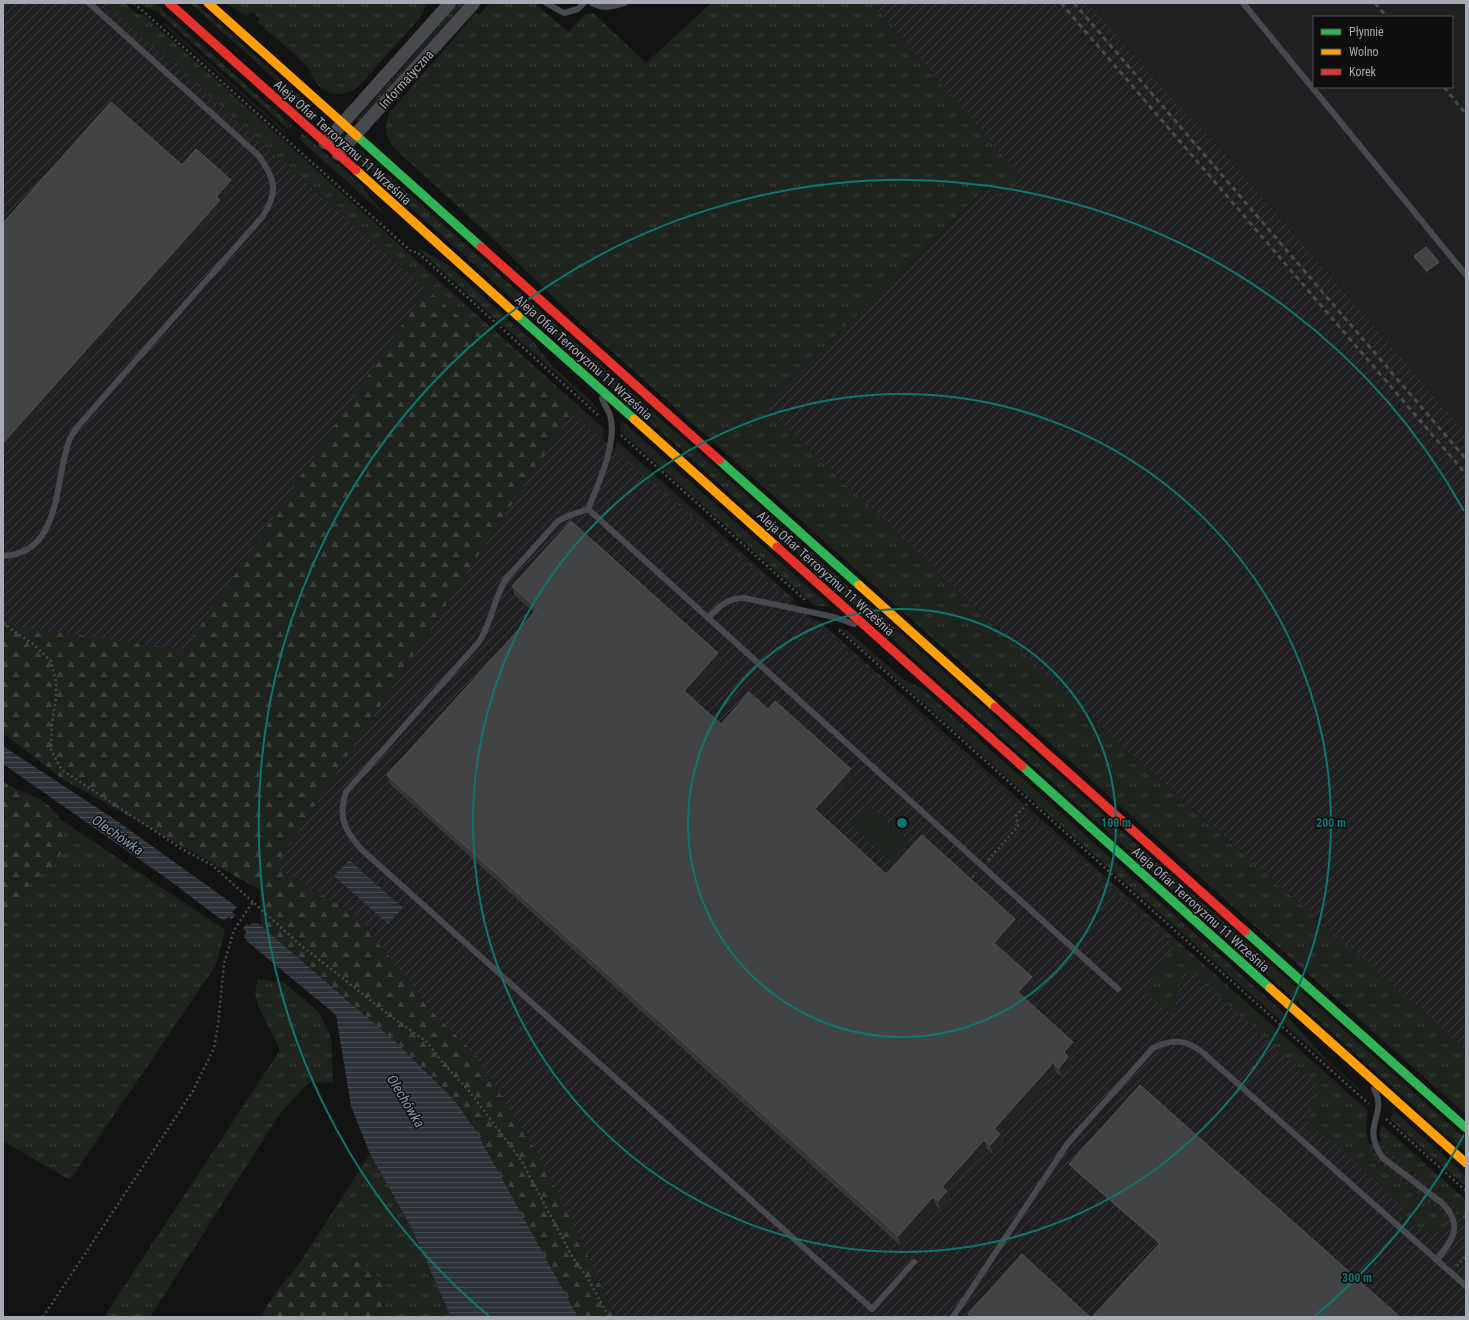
<svg xmlns="http://www.w3.org/2000/svg" width="1469" height="1320" viewBox="0 0 1469 1320" font-family="'Roboto Condensed',sans-serif">
<defs>
<pattern id="industrial-furrows" width="10" height="10" patternUnits="userSpaceOnUse"><rect width="10" height="10" fill="#202022"/><path d="M-1 1l2-2M0 10L10 0M9 11l2-2" fill="none" stroke="#3d3e40"/></pattern>
<pattern id="grass-tufts" width="24" height="20" patternUnits="userSpaceOnUse"><rect width="24" height="20" fill="#1e231e"/><path d="M3 7l-1-3M5 7V3M7 7l1-3M15 17l-1-3M17 17v-4M19 17l1-3" fill="none" stroke="#3c403c"/></pattern>
<pattern id="forest-firs" width="22" height="20" patternUnits="userSpaceOnUse"><rect width="22" height="20" fill="#1e231e"/><path d="M5 1l3.5 6h-7zM16 11l3.5 6h-7z" fill="#3c403c"/></pattern>
<pattern id="water-rules" width="6" height="5" patternUnits="userSpaceOnUse"><rect width="6" height="5" fill="#2c3237"/><path d="M0 2.5h6" fill="none" stroke="#484d52"/></pattern>
</defs>
<rect width="100%" height="100%" fill="#131314"/>
<!-- built -->
<path fill="#202022" fill-rule="evenodd" d="M 1089,3 L 1466,3 L 1466,433 L 1216,143 L 1171,97 ZM 1314,17 L 1452,17 L 1452,87 L 1314,87 Z"/>
<!-- industrial -->
<g fill="url(#industrial-furrows)">
<polygon points="3,3 105,3 426,289 184,651 13,626 3,617"/>
<polygon points="872,3 1089,3 1171,97 1216,143 1466,433 1466,1050 1107,733 764,406 989,186 1022,178"/>
<polygon points="572,412 812,619 1362,1111 1365,1145 1384,1140 1466,1209 1466,1317 615,1317 572,1221 534,1148 475,1055 437,1017 357,916 275,867"/>
</g>
<!-- grass -->
<g fill="url(#grass-tufts)">
<polygon points="105,3 125,3 136,13 145,16 604,429 603,441 426,289"/>
<polygon points="138,3 155,3 292,126 288,129 157,11 142,6"/>
<polygon points="190,3 196,3 310,105 307,108"/>
<path d="M 226,3 L 427,3 L 420,18 L 359,86 C 348,96 330,97 319,86 C 313,80 311,71 306,65 C 291,50 273,36 257,22 L 260,19 L 253,12 L 246,16 Z"/>
<polygon points="459,3 464,3 359,121 355,121"/>
<path d="M 490,3 L 535,3 L 568,32 L 585,14 L 593,13 L 646,63 L 711,3 L 872,3 L 1022,178 L 1000,197 L 988,186 L 764,406 L 1107,733 L 1466,1050 L 1466,1115 L 580,323 L 490,236 L 393,147 C 385,136 384,125 390,112 L 476,13 L 479,15 Z"/>
<polygon points="164,23 286,132 285,133 163,24"/>
<polygon points="302,133 359,183 382,211 381,212 299,139"/>
<polygon points="359,149 1466,1139 1466,1153 363,165 357,150"/>
<polygon points="421,249 448,265 533,341 553,367 593,403 599,412 419,250"/>
<polygon points="622,422 623,422 831,607 814,605 620,431"/>
<polygon points="617,441 798,603 791,601 615,451"/>
<path d="M 812,619 L 819,621 L 1368,1111 C 1365,1131 1366,1147 1379,1163 L 1440,1212 L 1446,1222 L 1443,1230 L 1435,1233 L 1429,1232 L 1397,1216 L 1404,1208 L 1316,1128 L 1308,1136 L 1307,1133 L 1316,1084 L 1193,973 L 1189,972 L 1182,976 L 1173,1016 L 1144,990 L 1174,944 Z"/>
<polygon points="837,626 849,632 902,678 924,690 1285,1014 1327,1060 1358,1088 1364,1095"/>
<polygon points="3,781 225,930 216,965 70,1180 3,1141"/>
<polygon points="258,979 283,982 319,1012 331,1037 333,1083 310,1082 281,1112 150,1317 104,1317 280,1050 259,1008 255,993"/>
<polygon points="1394,1111 1466,1176 1466,1187 1390,1119"/>
<polygon points="1382,1125 1466,1200 1464,1213 1461,1214 1416,1174 1399,1162 1384,1145 1379,1135"/>
<polygon points="370,1154 411,1227 451,1317 382,1317 386,1285 299,1264"/>
</g>
<!-- forest -->
<g fill="url(#forest-firs)">
<polygon points="426,289 572,412 275,867 357,916 437,1017 475,1054 534,1148 572,1221 615,1317 578,1317 476,1131 423,1068 346,998 261,926 260,890 61,778 3,733 3,617 14,626 184,650"/>
<path d="M 3,783 C 27,795 63,802 64,835 C 65,842 62,852 59,858 C 52,869 39,873 32,883 C 20,897 16,916 3,929 L 3,848 L 14,840 L 25,836 L 25,833 L 13,830 L 3,820 Z"/>
<polygon points="326,1257 362,1260 386,1285 382,1317 261,1317 275,1293 299,1264"/>
</g>
<!-- green -->
<polygon fill="#1e231e" points="867,803 910,842 893,862 849,823"/>
<!-- water -->
<g fill="url(#water-rules)">
<polygon points="3,746 117,821 237,907 232,912 236,915 232,919 229,917 224,920 219,918 169,880 3,764"/>
<polygon points="349,860 403,908 388,924 334,876"/>
<polygon points="252,923 258,923 397,1043 455,1101 476,1131 578,1317 451,1317 411,1227 370,1154 351,1106 336,1015 249,943 244,937 246,932 243,928 247,924 249,926"/>
</g>
<g fill="none" stroke-linecap="round" stroke-linejoin="round">
<!-- path -->
<g stroke="#494a4d" stroke-width="2.5" stroke-dasharray="2 3" stroke-linecap="butt">
<polyline points="134,3 412,252 417,252 598,415"/>
<polyline points="621,435 805,600"/>
<polyline points="7,626 33,644 51,661 56,682 56,699 52,722 51,750 62,770 182,849 212,865 253,902"/>
<polyline points="839,630 1369,1104"/>
<polyline points="988,860 1018,826 1016,816 1027,804"/>
<polyline points="969,881 976,873"/>
<polyline points="1386,1119 1466,1191"/>
<polyline points="1466,1212 1464,1215 1466,1221"/>
<polyline points="1457,1266 1466,1256"/>
<polyline points="43,1317 193,1091 214,1048 218,1025 224,964 234,930 253,902 298,943 389,1015 427,1042 443,1063 470,1092 521,1160 572,1256 587,1277 609,1317"/>
</g>
<!-- lane -->
<g stroke="#48494c" stroke-width="6">
<polyline points="546,3 564,13 578,9 584,3"/>
<path d="M 592,3 C 603,9 613,7 625,3"/>
<polyline points="1243,3 1466,275"/>
<path d="M 602,398 C 604,404 608,410 610,415 C 618,442 598,485 588,509 L 568,516 L 558,521 L 506,579 C 493,599 492,624 478,643 L 346,792 C 338,817 344,829 360,848 L 872,1309 L 914,1262"/>
<polyline points="588,509 1118,989"/>
<path d="M 3,556 C 62,553 54,482 69,441 C 71,435 75,430 79,425 L 263,216 C 279,191 275,178 258,155 L 89,3"/>
<path d="M 708,618 C 718,607 728,598 744,598 L 834,617 L 854,624"/>
<path d="M 1374,1089 C 1389,1115 1359,1125 1383,1158 L 1442,1203 C 1464,1226 1453,1238 1437,1260"/>
<path d="M 953,1317 L 1068,1143 L 1153,1048 C 1171,1039 1186,1039 1202,1052 L 1466,1286"/>
</g>
<!-- street -->
<g stroke="#48494c" stroke-width="13">
<polyline points="325,143 450,3"/>
<polyline points="338,154 474,3"/>
</g>
<!-- fast -->
<g stroke="#30b455" stroke-width="9">
<polyline points="357,136 481,247"/>
<polyline points="518,316 634,419"/>
<polyline points="719,460 859,585"/>
<polyline points="1022,766 1270,988"/>
<polyline points="1245,931 1466,1128"/>
</g>
<!-- slow -->
<g stroke="#ff9f0a" stroke-width="9">
<polyline points="208,3 357,136"/>
<polyline points="356,170 518,316"/>
<polyline points="634,419 777,547"/>
<polyline points="859,585 995,707"/>
<polyline points="1270,988 1466,1163"/>
</g>
<!-- jam -->
<g stroke="#e5322d" stroke-width="9">
<polyline points="169,3 356,170"/>
<polyline points="481,247 719,460"/>
<polyline points="777,547 1022,766"/>
<polyline points="995,707 1245,931"/>
</g>
<!-- rail -->
<g stroke="#494a4c" stroke-width="3" stroke-dasharray="5 4" stroke-linecap="butt">
<polyline points="1061,3 1466,474"/>
<polyline points="1074,3 1466,459"/>
<polyline points="1375,3 1387,17"/>
<polyline points="1444,87 1466,114"/>
</g>
</g>
<!-- wall -->
<g fill="#363738">
<polygon points="1414,256 1439,262 1440,265 1428,274 1415,259"/>
<polygon points="512,586 718,653 721,662 690,696 721,724 768,709 854,778 821,815 886,874 1019,928 1001,948 1032,977 1035,986 1024,998 1073,1042 1076,1051 1069,1059 1072,1066 1062,1077 1056,1072 1000,1135 1003,1143 993,1154 987,1149 948,1193 950,1200 941,1210 936,1206 901,1246 390,784 387,775 534,612 515,596"/>
<polygon points="1069,1164 1400,1317 1159,1244 1071,1167"/>
</g>
<!-- shaded-wall -->
<g fill="#232324">
<polygon points="231,180 233,186 220,201 222,206 3,451 3,443"/>
<polygon points="1439,262 1440,265 1428,274 1427,271"/>
<polygon points="718,653 721,662 687,700 684,691"/>
<polygon points="851,769 854,778 818,818 815,809"/>
<polygon points="1015,919 1019,928 998,952 994,943"/>
<polygon points="1032,977 1035,986 1021,1002 1018,992"/>
<polygon points="1073,1042 1076,1051 1069,1059 1072,1066 1062,1077 1059,1068 1064,1052"/>
<polygon points="1053,1063 1056,1072 1000,1135 1003,1143 993,1154 990,1145 994,1129"/>
<polygon points="984,1140 987,1149 947,1193 950,1200 941,1210 938,1201 942,1187"/>
<polygon points="933,1197 936,1206 901,1246 898,1236"/>
</g>
<!-- building -->
<g fill="#424345" stroke="#525357">
<polygon points="111,102 182,165 196,149 231,180 216,197 220,200 3,443 3,223"/>
<polygon points="1426,247 1439,262 1427,271 1414,256"/>
<polygon points="571,521 718,653 684,691 721,724 749,692 768,709 775,701 851,769 815,809 886,874 922,835 1015,919 994,943 1032,977 1018,992 1073,1042 1064,1052 1068,1057 1059,1068 1053,1063 994,1129 1000,1134 990,1145 984,1140 942,1187 947,1191 938,1201 933,1197 898,1236 387,775 537,609 512,586"/>
<polygon points="1140,1085 1400,1317 1092,1317 1160,1243 1069,1164"/>
<polygon points="1022,1254 1090,1317 971,1317 968,1314"/>
</g>
<!-- distance rings -->
<g fill="none" stroke="#0f766e" stroke-width="2">
<circle cx="902" cy="823" r="214"/>
<circle cx="902" cy="823" r="429"/>
<path d="M1464 1135A643 643 0 0 1 1315 1316M489 1316A643 643 0 1 1 1464 511"/>
</g>
<g text-anchor="middle" stroke-width="3" stroke-linejoin="round" paint-order="stroke">
<!-- street labels -->
<g font-size="13" fill="#a6aab3" stroke="#0e0e0f">
<text transform="translate(406 79) rotate(-48)" y="5">Informatyczna</text>
<text transform="translate(343 142) rotate(42)" y="5">Aleja Ofiar Terroryzmu 11 Września</text>
<text transform="translate(584 357) rotate(42)" y="5">Aleja Ofiar Terroryzmu 11 Września</text>
<text transform="translate(826 573) rotate(42)" y="5">Aleja Ofiar Terroryzmu 11 Września</text>
<text transform="translate(1201 909) rotate(42)" y="5">Aleja Ofiar Terroryzmu 11 Września</text>
</g>
<!-- water labels -->
<g font-size="14" font-style="italic" fill="#8198aa" stroke="#0e0e0f">
<text transform="translate(118 835) rotate(35)" y="5">Olechówka</text>
<text transform="translate(406 1101) rotate(59)" y="5">Olechówka</text>
</g>
</g>
<circle cx="902" cy="823" r="6" fill="#0f766e" stroke="#0e0e0f" stroke-width="2"/>
<g font-size="12" text-anchor="middle" font-weight="bold" fill="#0f766e" stroke="#0e0e0f" stroke-width="3" stroke-linejoin="round" paint-order="stroke">
<text x="1116" y="827">100 m</text>
<text x="1331" y="827">200 m</text>
<text x="1357" y="1282">300 m</text>
</g>
<!-- border -->
<rect width="1469" height="1320" fill="none" stroke="#a6aab3" stroke-width="8"/>
<!-- legend -->
<rect x="1313" y="16" width="140" height="72" fill="#0e0e0f" stroke="#4b4c51"/>
<rect x="1321" y="29" width="20" height="6" fill="#30b455" stroke="#4b4c51"/>
<text x="1349" y="36" font-size="12" fill="#a6aab3">Płynnie</text>
<rect x="1321" y="49" width="20" height="6" fill="#ff9f0a" stroke="#4b4c51"/>
<text x="1349" y="56" font-size="12" fill="#a6aab3">Wolno</text>
<rect x="1321" y="69" width="20" height="6" fill="#e5322d" stroke="#4b4c51"/>
<text x="1349" y="76" font-size="12" fill="#a6aab3">Korek</text>
</svg>
